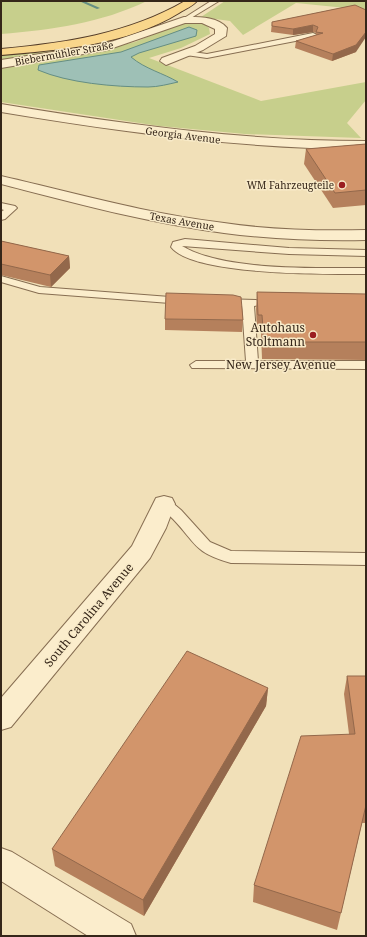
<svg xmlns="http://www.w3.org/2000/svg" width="367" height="937" viewBox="0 0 367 937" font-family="'Noto Serif',serif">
<rect width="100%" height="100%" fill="#f1e0b8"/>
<!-- green -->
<g fill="#c7cf8c">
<path d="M 1,1 L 147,1 C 101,23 52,30 1,34 Z"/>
<polygon points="225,1 366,1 366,10 296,3 243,35 230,21 201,17"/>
<polygon points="189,22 203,23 209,28 210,34 181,48 149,58 261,101 366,82 366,100 347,123 361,138 245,134 159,126 1,102 1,66 109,48 135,42 174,26"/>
<polygon points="132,35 91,46 1,60 1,55 49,51"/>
</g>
<!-- water -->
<path fill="#9ec0b6" stroke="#658e83" d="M 189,27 L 197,30 L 196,36 L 139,53 L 131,57 C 145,69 163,73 178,82 C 169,84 158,87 148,87 C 114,87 68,83 38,70 L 39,65 L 121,52 Z"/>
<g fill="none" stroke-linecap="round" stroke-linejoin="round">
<!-- stream -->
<polygon fill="#658e83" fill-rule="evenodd" points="79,1 84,1 100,8 97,9"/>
<!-- service casing -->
<g stroke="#876e52" stroke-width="2">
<g id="service">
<polygon points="211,1 219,1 186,21 181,20"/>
<polygon points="313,33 317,35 316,37 207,58 186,55 182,53 186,51 207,54"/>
<polygon points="1,203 15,206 17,208 5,219 1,220 1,212 4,210 1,209"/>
<path d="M 185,239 L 289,248 L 366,250 L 366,256 L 289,254 L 182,246 C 223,271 317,268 366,268 L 366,274 C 329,274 193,276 171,247 L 173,242 Z"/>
<polygon points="1,276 40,287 183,298 189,301 183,304 39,293 1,282"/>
<polygon points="222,299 256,300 262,303 260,305 254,306 258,361 366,361 366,369 192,368 190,365 196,361 246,361 242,306 218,304 216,302"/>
<path d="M 164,499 L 169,500 L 181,510 L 210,542 L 231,551 L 366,553 L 366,565 L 231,563 C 193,552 197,544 173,519 C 168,513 160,510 157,504 L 159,500 Z"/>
</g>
</g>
<!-- minor casing -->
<g stroke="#876e52" stroke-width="2">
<g id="minor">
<path d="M 184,17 C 198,17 217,16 227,28 L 226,36 L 203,50 L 166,65 L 160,61 L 162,58 L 195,46 L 215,34 L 215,29 L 202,23 L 185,23 L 107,50 L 1,68 L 1,60 L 105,44 Z"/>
<path d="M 1,104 C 122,124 243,141 366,141 L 366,149 C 243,149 122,132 1,112 Z"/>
<path d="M 1,176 C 75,193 148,214 224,223 C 271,230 318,231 366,230 L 366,240 C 318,241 271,239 224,233 C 148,223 75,203 1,184 Z"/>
<polygon points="164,496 172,498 175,504 166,528 150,558 11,727 1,730 1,698 132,546 156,498"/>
<polygon points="1,848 12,852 131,924 136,936 88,936 1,881"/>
</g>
</g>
<!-- primary casing -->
<g stroke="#543c28" stroke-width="2">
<path id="primary" d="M 185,1 L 197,1 C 193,6 185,9 179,13 C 127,45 60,50 1,55 L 1,49 C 65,43 128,34 185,1 Z"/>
</g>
<!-- service -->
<use href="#service" fill="#fbedcc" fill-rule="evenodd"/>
<!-- minor -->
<use href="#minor" fill="#fbedcc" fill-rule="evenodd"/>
<!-- primary -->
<use href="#primary" fill="#f9d68b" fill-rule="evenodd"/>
</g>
<!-- wall -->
<g fill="#b5805c">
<polygon points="355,5 356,52 332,61 295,48 296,41 316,35 316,33 313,32 293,35 271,32 272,22"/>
<polygon points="366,144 366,205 333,208 304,164 306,149"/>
<polygon points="1,241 69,256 70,268 51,287 1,275"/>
<polygon points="257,292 366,294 366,360 262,359 261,332 257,332 256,309"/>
<polygon points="165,319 243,320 242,332 165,330"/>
<polygon points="347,676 366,676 366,823 362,823 337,930 253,902 254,885 349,734 344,694"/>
<polygon points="268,688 266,706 144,916 55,866 52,849"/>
</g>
<!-- shaded-wall -->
<g fill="#93684b">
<polygon points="313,25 313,32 293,35 293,29"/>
<polygon points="366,32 366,37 356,52 332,61 333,54"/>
<polygon points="69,256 70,268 51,287 50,275"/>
<polygon points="268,688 266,706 144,916 143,900"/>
</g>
<!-- building -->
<g fill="#d2956b" stroke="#93684b">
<polygon points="355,5 366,10 366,32 356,45 333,54 296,41 323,33 316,32 318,27 313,25 293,29 272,26 272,22"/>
<polygon points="366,144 366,190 335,193 306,149"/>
<polygon points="1,241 69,256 50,275 1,264"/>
<polygon points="257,292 366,294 366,342 264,342 262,315 258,315"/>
<polygon points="166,293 233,295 241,297 243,320 165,319"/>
<polygon points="187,651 268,688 143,900 52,849"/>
<polygon points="347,676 366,676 366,805 341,913 254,885 301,736 355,734"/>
</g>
<!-- markers -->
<g fill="#9b1e20" stroke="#f8eac8" stroke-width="1.5">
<circle cx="342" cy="185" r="4"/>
<circle cx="313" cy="335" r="4"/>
</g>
<g text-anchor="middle" stroke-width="3" stroke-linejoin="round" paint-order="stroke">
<!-- far-street labels -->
<g font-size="10" fill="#352619" stroke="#f8eac8">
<text transform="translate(64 53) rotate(-10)" y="4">Biebermühler Straße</text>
<text transform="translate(183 135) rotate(7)" y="4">Georgia Avenue</text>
<text transform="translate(182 221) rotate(10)" y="4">Texas Avenue</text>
</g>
<!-- far-poi labels -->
<g font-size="10" fill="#352619" stroke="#f8eac8" text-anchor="end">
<text x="334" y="189">WM Fahrzeugteile</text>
</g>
<!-- poi labels -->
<g font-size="12" fill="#352619" stroke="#f8eac8" text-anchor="end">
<text x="305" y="332">Autohaus<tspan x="305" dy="14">Stoltmann</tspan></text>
</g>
<!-- street labels -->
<g font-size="12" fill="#352619" stroke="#f8eac8">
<text x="281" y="369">New Jersey Avenue</text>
<text transform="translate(89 615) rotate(-50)" y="4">South Carolina Avenue</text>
</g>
</g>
<!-- border -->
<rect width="367" height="937" fill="none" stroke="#352619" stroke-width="4"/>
</svg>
